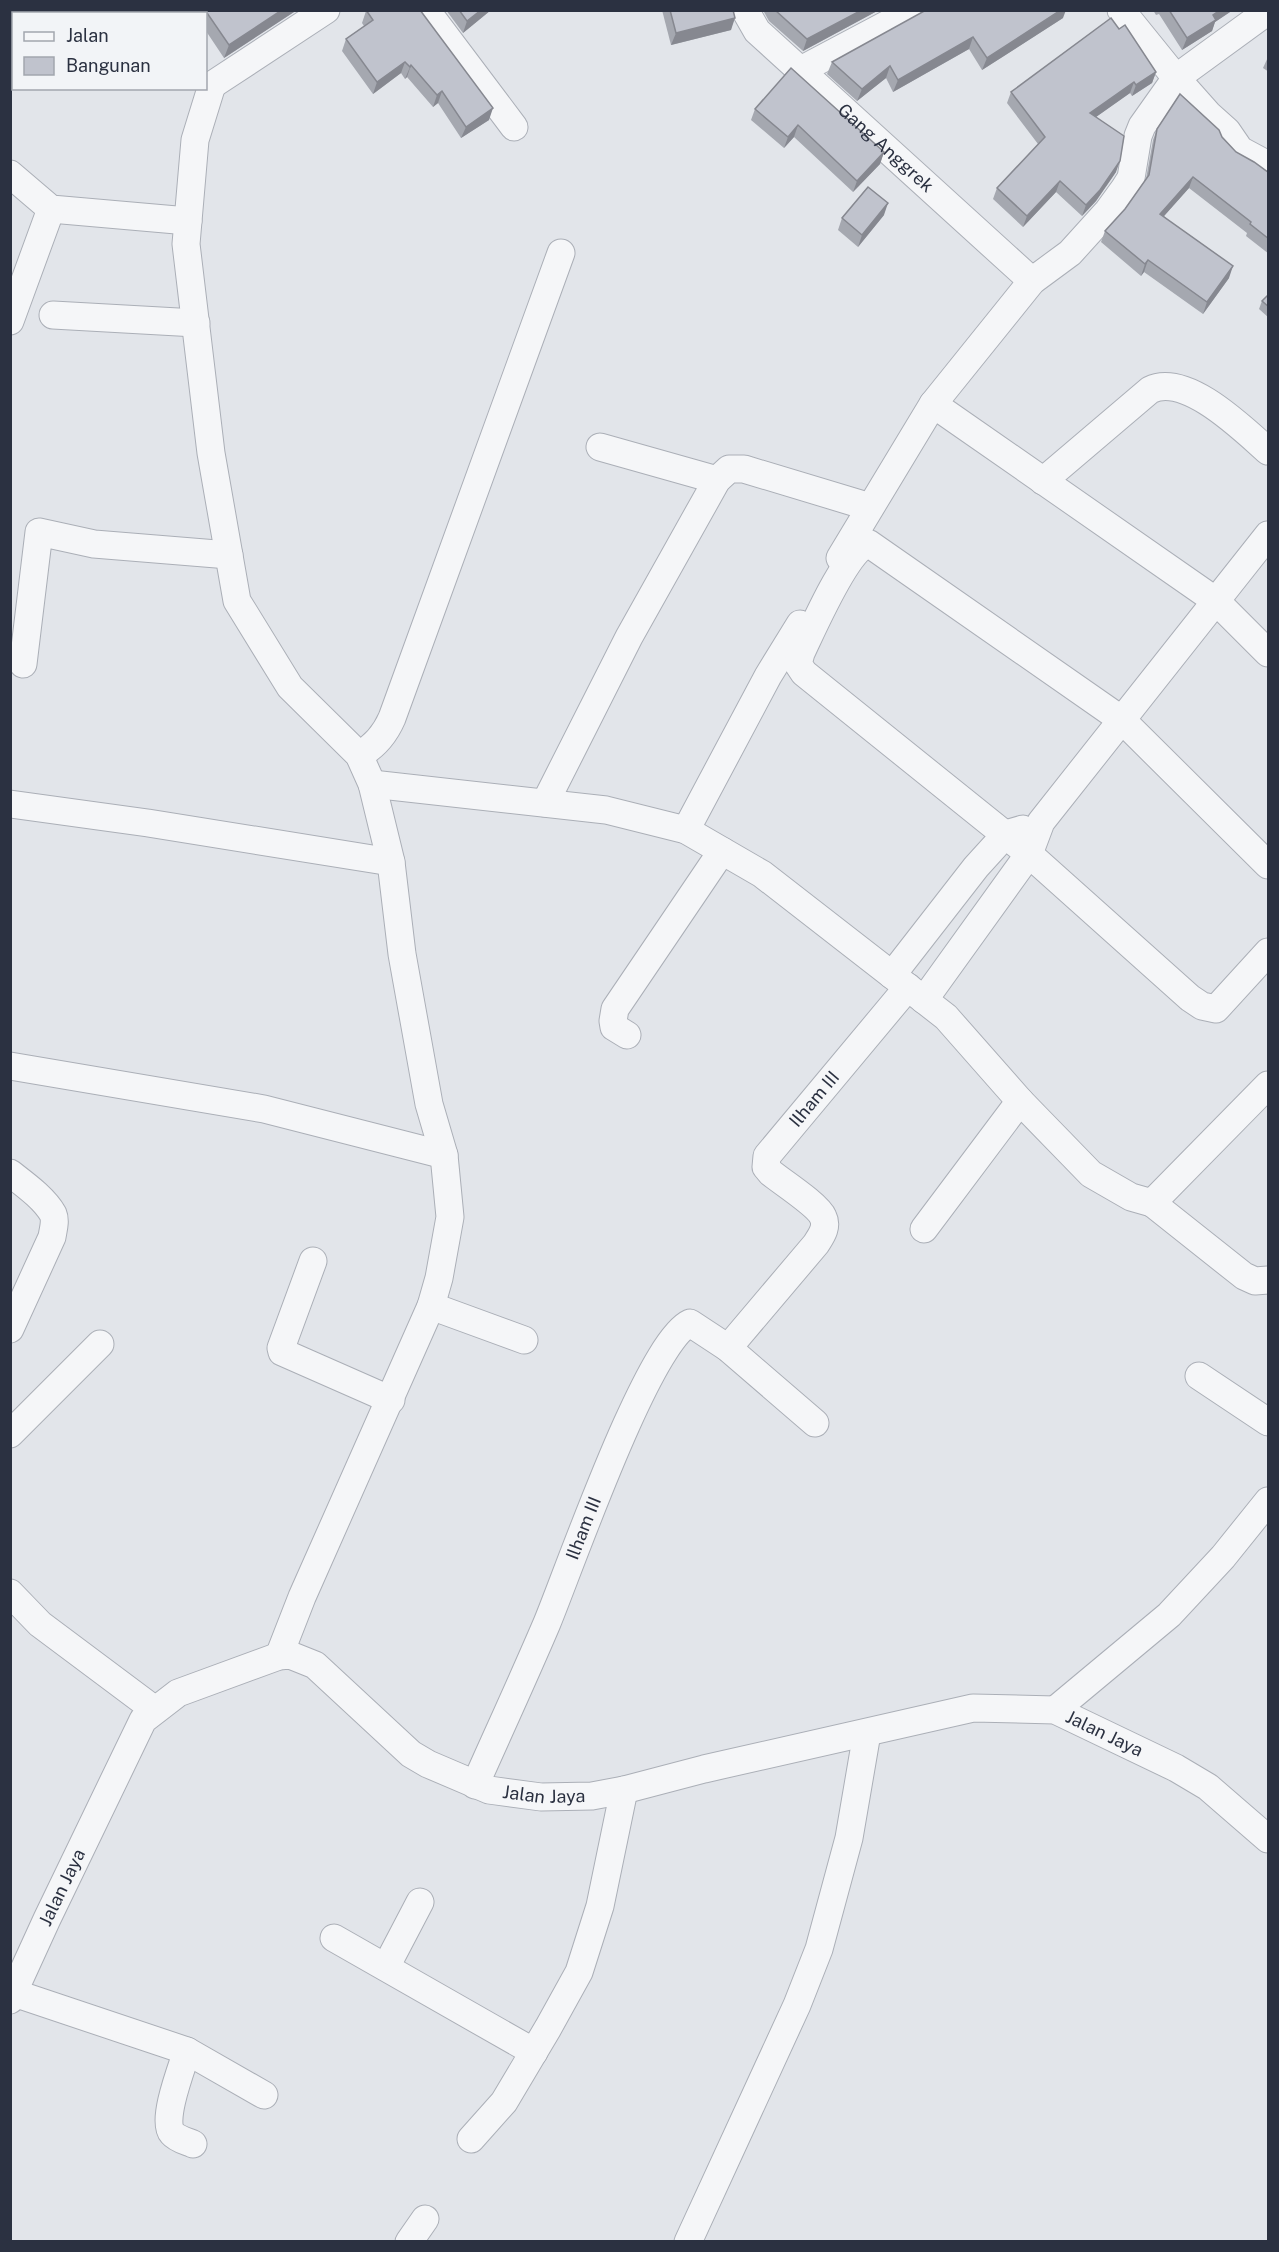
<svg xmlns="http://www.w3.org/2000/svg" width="1279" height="2252" viewBox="0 0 1279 2252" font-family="'Public Sans',sans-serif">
<rect width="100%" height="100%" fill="#e2e5ea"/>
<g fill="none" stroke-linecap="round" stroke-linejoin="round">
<!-- minor casing -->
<g stroke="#abafb7" stroke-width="29">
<g id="minor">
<polyline points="151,10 154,14"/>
<polyline points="426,10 514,127"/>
<path id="s1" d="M 745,10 L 757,31 L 1032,281"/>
<polyline points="1121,10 1176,78 1268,11"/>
<polyline points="801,70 914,10"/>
<polyline points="212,85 195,140 186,244 211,453 237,601 290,687 359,755 372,784 391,862 402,954 429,1104 444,1155 450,1217 439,1278 431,1306 302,1597 279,1656"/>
<polyline points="212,85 326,10"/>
<polyline points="10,174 51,209 188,221"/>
<polyline points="53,315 196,323"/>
<polyline points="10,321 51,209"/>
<polyline points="933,404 1216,601 1268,653"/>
<polyline points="600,447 717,480"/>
<path d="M 1043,481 L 1150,390 C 1186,372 1243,429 1268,451"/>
<polyline points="840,558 933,404 1032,281 1070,253 1108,211 1124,189 1131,178 1138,136 1142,126 1176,78 1208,114 1227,131 1240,150 1268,165"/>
<polyline points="23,664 39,532 94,544 229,555"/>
<path d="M 359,755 C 374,747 385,734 392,718 L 561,253"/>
<polyline points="372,784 606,810 686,830 762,874 946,1017 1020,1101 1091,1174 1131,1197 1152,1203 1268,1085"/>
<polyline points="545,803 629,637 717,480 729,469 744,469 870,507"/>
<polyline points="10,804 148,823 391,862"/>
<polyline points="686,830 768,676 800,624"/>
<path d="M 1268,865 L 1122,720 L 868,543 C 845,553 813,628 801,653 L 798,664 L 804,673 L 1029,854 L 1190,998 L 1202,1006 L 1216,1009 L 1268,952"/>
<polyline points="892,975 976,867 1006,834 1023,829"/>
<polyline points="924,1000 1029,854 1041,822 1268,535"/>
<polyline points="627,1035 614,1027 613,1021 615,1009 722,851"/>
<polyline points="10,1066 264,1109 444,1155"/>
<path d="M 10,1173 C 24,1184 44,1198 53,1214 C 56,1221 53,1230 52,1237 L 10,1329"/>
<polyline points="1152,1203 1244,1276 1255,1281 1268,1280"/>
<polyline points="924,1229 1020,1101"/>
<polyline points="313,1261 281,1348 282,1352 391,1400"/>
<polyline points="431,1306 524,1340"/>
<path id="s2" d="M 728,1348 L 816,1244 C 821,1236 828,1227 823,1217 C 818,1205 782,1182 771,1173 L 766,1167 L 767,1156 L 908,987"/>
<polyline points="1199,1376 1268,1422"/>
<polyline points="10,1434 100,1344"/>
<polyline points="10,1593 40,1624 155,1710"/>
<polyline points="1055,1710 1169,1615 1223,1557 1268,1501"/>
<path id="s3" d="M 475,1785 C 499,1731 524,1677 547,1623 C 569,1570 648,1342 690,1323 L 728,1348 L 815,1423"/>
<polyline points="334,1938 534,2052"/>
<polyline points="386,1967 420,1902"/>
<path d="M 14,1993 L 187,2051 C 182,2067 161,2121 172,2133 C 177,2139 186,2141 193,2144"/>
<path id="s4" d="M 10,2000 L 47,1919 L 143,1720 L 178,1693 L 279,1656 L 290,1655 L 315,1665 L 411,1754 L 428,1764 L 489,1790 L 541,1797 L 592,1796 L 624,1790 L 704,1769 L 973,1708 L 1055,1710 L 1176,1768 L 1208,1787 L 1268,1839"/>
<polyline points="187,2051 264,2095"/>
<polyline points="471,2139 504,2102 548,2028 579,1972 600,1906 624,1790"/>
<polyline points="409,2242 425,2219"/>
<polyline points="688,2242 797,2005 819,1949 849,1838 867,1733"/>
</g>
</g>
<!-- minor -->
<use href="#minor" stroke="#f5f6f8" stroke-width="27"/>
</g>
<!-- wall -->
<g fill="#a5a8b0">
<polygon points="199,10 297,10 224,58 206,31 206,14 198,14"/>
<polygon points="446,10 491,10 463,33"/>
<polygon points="662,10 733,10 731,30 671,45"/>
<polygon points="765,10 879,10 803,51 769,21 764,12"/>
<polygon points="1153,10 1233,10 1215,22 1212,31 1182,50 1159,14 1156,15"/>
<polygon points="366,11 489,120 461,138 438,103 433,107 407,77 405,79 401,73 373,94 342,51 346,39 364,26 362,23"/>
<polygon points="1063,18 982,70 969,49 893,92 886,78 857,101 827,74 832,62"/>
<polygon points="1119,29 1156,72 1152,83 1132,96 1130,93 1096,117 1116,172 1096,201 1082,216 1056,192 1023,227 993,199 997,188 1038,144 1007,103 1011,92"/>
<polygon points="1269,55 1269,72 1263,68"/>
<polygon points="755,109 884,152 880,164 853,192 794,137 784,148 751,120"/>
<polygon points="1157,129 1222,137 1236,152 1269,173 1269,254 1246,236 1247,233 1189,188 1164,216 1229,278 1203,314 1144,272 1141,276 1101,242 1105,231 1125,209 1146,179 1153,140"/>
<polygon points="884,215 858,247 838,230 842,218"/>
<polygon points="1269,294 1269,318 1259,309 1262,301"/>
</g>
<!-- shaded-wall -->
<g fill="#868890">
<polygon points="282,10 297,10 224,58 229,45"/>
<polygon points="481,10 491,10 463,33 467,21"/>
<polygon points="862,10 879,10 803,51 807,39"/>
<polygon points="1061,10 1066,10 1063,18 982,70 987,58"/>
<polygon points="1220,10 1233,10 1215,22 1212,31 1182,50 1187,38 1213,15"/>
<polygon points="735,18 731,30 671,45 676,33"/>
<polygon points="973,37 969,49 893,92 898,80"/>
<polygon points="405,62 401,73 373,94 377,82"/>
<polygon points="411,65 407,77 405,79 410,67"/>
<polygon points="890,66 886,78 857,101 862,89"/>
<polygon points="1156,72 1152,83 1132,96 1136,85"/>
<polygon points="1134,82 1130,93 1086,124 1090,113"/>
<polygon points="442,91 438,103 433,107 437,95"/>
<polygon points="493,108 489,120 461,138 466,127"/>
<polygon points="798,125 794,137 784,148 788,137"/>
<polygon points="884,152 880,164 853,192 857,181"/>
<polygon points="1120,161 1116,172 1096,201 1082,216 1086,205"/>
<polygon points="1193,177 1189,188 1156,225 1160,214"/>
<polygon points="1060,181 1056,192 1023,227 1027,216"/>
<polygon points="888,203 884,215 858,247 862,235"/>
<polygon points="1148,260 1144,272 1141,276 1145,264"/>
<polygon points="1233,266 1229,278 1203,314 1207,302"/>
</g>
<!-- building -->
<g fill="#c0c3cd" stroke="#868890" stroke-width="1.5">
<polygon points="205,10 282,10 229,45"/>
<polygon points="420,10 493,108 466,127 442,91 437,95 411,65 410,67 405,62 377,82 346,39 373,20 366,10"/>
<polygon points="459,10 481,10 467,21"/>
<polygon points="670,10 733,10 735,18 676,33"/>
<polygon points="775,10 862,10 807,39"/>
<polygon points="926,10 1061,10 987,58 973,37 898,80 890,66 862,89 832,62"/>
<polygon points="1169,10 1220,10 1213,15 1216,20 1187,38"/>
<polygon points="1111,18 1119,29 1125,25 1156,72 1136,85 1134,82 1090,113 1124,136 1120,161 1100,190 1086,205 1060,181 1027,216 997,188 1045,137 1011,92"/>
<polygon points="791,68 884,152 857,181 798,125 788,137 755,109"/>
<polygon points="1180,94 1219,130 1222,137 1236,152 1254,162 1269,173 1269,239 1250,224 1251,222 1193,177 1160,214 1233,266 1207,302 1148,260 1145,264 1105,231 1125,209 1149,175 1157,129"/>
<polygon points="868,187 888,203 862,235 842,218"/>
<polygon points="1269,294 1269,307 1262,301"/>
</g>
<g text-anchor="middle" stroke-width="5" stroke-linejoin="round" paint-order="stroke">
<!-- street labels -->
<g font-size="18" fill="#2b3141" stroke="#f2f4f7">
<text dy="6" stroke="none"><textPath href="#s1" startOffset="198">Gang Anggrek</textPath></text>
<text dy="6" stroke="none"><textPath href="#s2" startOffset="327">Ilham III</textPath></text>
<text dy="6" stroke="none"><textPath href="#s3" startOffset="279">Ilham III</textPath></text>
<text dy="6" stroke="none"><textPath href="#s4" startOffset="1348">Jalan Jaya</textPath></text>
<text dy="6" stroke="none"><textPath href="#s4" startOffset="772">Jalan Jaya</textPath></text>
<text dy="6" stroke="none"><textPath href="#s4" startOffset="124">Jalan Jaya</textPath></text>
</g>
</g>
<!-- border -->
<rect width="1279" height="2252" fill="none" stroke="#2b3141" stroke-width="24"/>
<!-- legend -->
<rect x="12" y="12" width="195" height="78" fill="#f2f4f7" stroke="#a2a6ae" stroke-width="1.5"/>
<rect x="24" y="32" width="30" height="9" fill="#f5f6f8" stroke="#a2a6ae" stroke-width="1.5"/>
<text x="66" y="42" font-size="18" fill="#2b3141">Jalan</text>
<rect x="24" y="57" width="30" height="18" fill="#c0c3cd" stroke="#a2a6ae" stroke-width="1.5"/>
<text x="66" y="72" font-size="18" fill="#2b3141">Bangunan</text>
</svg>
